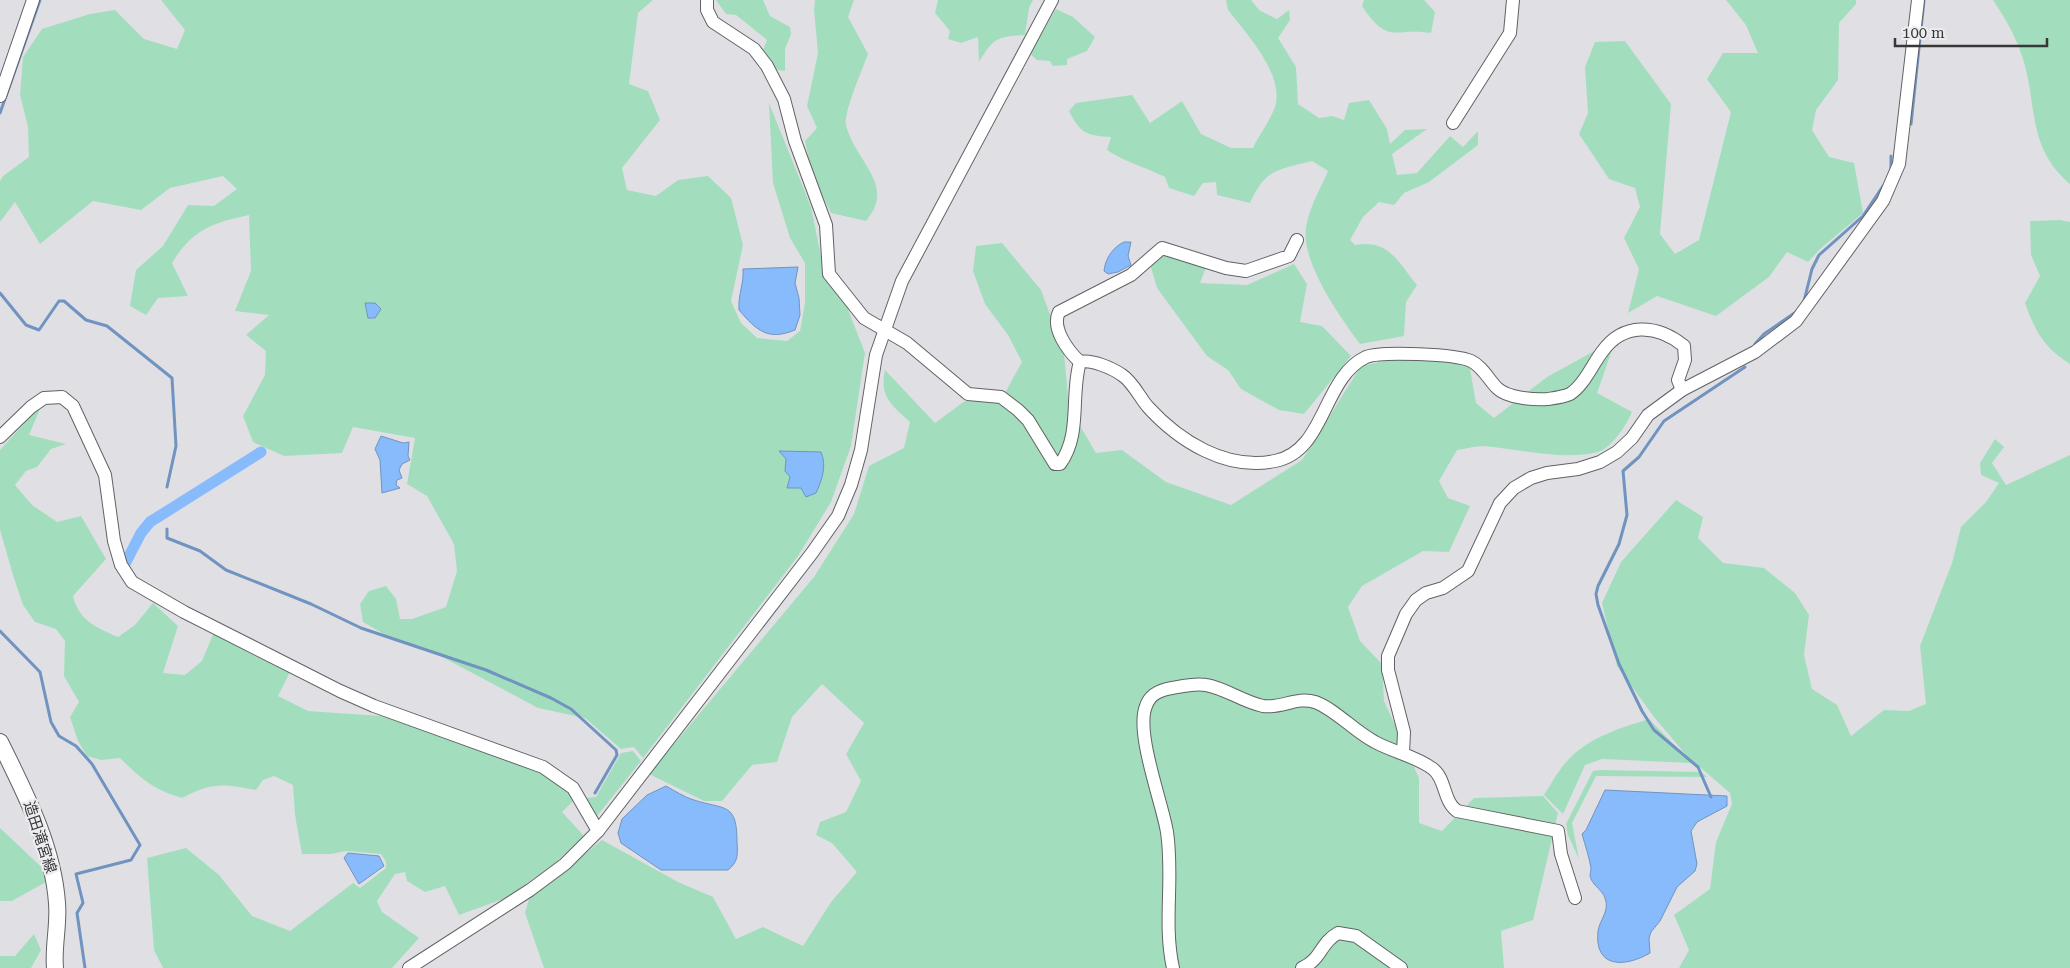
<svg xmlns="http://www.w3.org/2000/svg" width="2070" height="968" viewBox="0 0 2070 968" font-family="'Roboto Serif','Noto Sans JP',serif">
<rect width="100%" height="100%" fill="#e0e0e4"/>
<!-- green -->
<g fill="#a2debe">
<path d="M 161,0 L 653,0 L 638,13 L 629,84 L 648,91 L 660,120 L 622,168 L 627,190 L 656,196 L 678,180 L 708,176 L 731,198 L 743,245 L 731,301 L 741,323 L 757,338 L 787,341 L 800,331 L 805,303 L 805,263 L 790,238 L 773,183 L 769,103 L 811,207 L 825,276 L 845,302 L 865,353 L 851,446 L 831,502 L 798,556 L 643,758 L 634,747 L 621,749 L 585,718 L 538,708 L 429,650 L 396,641 L 363,622 L 360,604 L 369,591 L 386,586 L 396,599 L 400,619 L 412,619 L 446,607 L 457,571 L 454,544 L 427,496 L 407,484 L 415,438 L 353,427 L 342,453 L 284,456 L 253,442 L 243,416 L 265,375 L 266,351 L 246,335 L 269,315 L 235,311 L 251,271 L 249,215 C 212,223 193,229 172,263 L 188,296 L 158,298 L 146,315 L 130,306 L 136,270 L 163,246 L 188,205 L 214,206 L 237,189 L 223,176 L 170,188 L 141,210 L 93,201 L 40,244 L 15,202 L 0,222 L 0,181 L 3,176 L 29,157 L 28,127 L 20,95 L 23,57 L 42,29 L 90,14 L 115,10 L 144,39 L 177,49 L 185,30 Z"/>
<polygon points="716,0 763,0 770,16 790,27 791,34 785,49 785,71 772,69 763,50 767,40 736,15 726,14"/>
<path d="M 815,0 L 854,0 L 848,17 L 868,54 C 863,68 844,111 846,124 C 853,160 898,185 866,221 L 831,213 L 812,175 L 805,141 L 817,128 L 807,106 L 818,53 L 814,10 Z"/>
<path d="M 938,0 L 1033,0 L 1029,8 L 1025,35 C 997,37 994,37 979,62 L 978,37 L 961,43 L 948,39 L 950,31 L 935,13 Z"/>
<path d="M 1226,0 L 1251,0 L 1259,10 L 1277,19 L 1289,10 L 1290,20 L 1278,38 L 1296,67 L 1298,104 L 1319,118 L 1332,116 L 1344,120 L 1349,103 L 1369,100 L 1387,129 L 1390,144 L 1405,130 L 1427,129 L 1392,154 L 1397,175 L 1417,173 L 1450,136 L 1463,147 L 1478,131 L 1478,145 L 1429,182 L 1404,193 L 1394,205 L 1379,202 L 1363,217 L 1350,240 L 1355,245 C 1389,239 1398,262 1417,285 L 1406,302 L 1404,336 L 1360,344 C 1340,317 1301,262 1306,228 C 1309,207 1320,190 1328,171 L 1312,161 C 1278,170 1266,168 1250,203 L 1217,195 L 1216,182 L 1203,183 L 1194,196 L 1169,188 L 1165,177 C 1145,167 1125,162 1107,150 L 1111,137 C 1087,136 1080,133 1069,111 L 1076,103 L 1132,95 L 1150,123 L 1182,101 L 1201,134 L 1231,148 L 1253,148 C 1259,135 1270,121 1275,107 C 1285,75 1246,33 1228,10 Z"/>
<path d="M 1364,0 L 1424,0 L 1435,12 L 1431,33 C 1393,27 1389,46 1362,6 Z"/>
<polygon points="1726,0 1856,0 1856,4 1839,23 1838,80 1816,110 1812,130 1829,157 1854,163 1863,213 1820,249 1808,262 1787,252 1769,277 1716,316 1657,296 1628,313 1639,269 1624,238 1640,207 1635,188 1609,179 1579,134 1588,113 1585,67 1595,42 1625,41 1671,104 1660,234 1675,254 1699,240 1731,112 1707,79 1723,53 1758,53 1746,25"/>
<path d="M 1993,0 L 2070,0 L 2070,184 C 2028,149 2037,108 2024,62 C 2017,39 2006,19 1993,0 Z"/>
<polygon points="1056,9 1073,17 1095,37 1087,51 1067,59 1067,65 1053,66 1050,61 1037,60 1030,54"/>
<path d="M 2060,220 L 2070,222 L 2070,364 C 2044,348 2035,331 2025,303 L 2040,276 L 2031,255 L 2030,221 Z"/>
<path d="M 1002,243 L 1041,290 L 1064,353 L 1069,407 L 1096,453 L 1122,450 L 1166,482 L 1231,505 L 1302,460 L 1361,366 L 1403,357 L 1469,363 L 1476,403 L 1494,418 L 1547,377 L 1616,339 L 1597,393 L 1632,412 C 1627,424 1612,448 1598,452 C 1563,461 1519,449 1483,446 C 1475,446 1465,449 1457,450 L 1439,481 L 1448,498 L 1470,506 L 1449,552 L 1423,551 L 1362,586 L 1348,607 L 1360,641 L 1382,664 L 1384,701 L 1419,778 L 1419,823 L 1442,831 L 1474,798 L 1543,796 L 1558,813 L 1533,920 L 1501,931 L 1504,968 L 544,968 L 525,913 L 529,899 L 602,840 L 678,882 L 713,897 L 736,939 L 763,927 L 803,946 L 831,902 L 857,872 L 832,843 L 816,835 L 820,822 L 846,812 L 861,781 L 846,754 L 864,723 L 822,684 L 792,717 L 777,762 L 752,765 L 722,801 L 704,801 L 649,774 L 814,577 L 854,514 L 869,466 L 904,448 L 910,422 C 892,405 879,397 885,370 L 935,423 L 969,398 L 1005,393 L 1022,362 L 1008,335 L 985,304 L 973,271 L 976,246 Z"/>
<polygon points="1167,250 1207,265 1200,283 1247,285 1294,264 1307,284 1300,322 1322,326 1351,356 1304,414 1279,410 1241,389 1228,370 1207,356 1157,288 1150,264"/>
<path d="M 42,404 L 29,435 L 66,444 L 51,449 L 37,467 L 26,471 L 15,485 L 32,505 L 57,522 L 81,516 L 106,559 L 73,596 C 79,621 96,627 118,637 L 135,625 L 153,603 L 178,626 L 163,673 L 185,675 L 202,661 L 214,632 L 290,672 L 278,696 L 308,711 L 381,716 L 408,722 L 533,768 L 570,790 L 575,799 L 562,812 L 584,836 L 555,863 L 506,898 L 459,915 L 445,886 L 425,892 L 407,881 L 405,872 L 395,874 L 377,901 L 382,912 L 419,938 L 392,968 L 163,968 L 154,950 L 147,858 L 186,848 L 219,875 L 252,916 L 290,931 L 353,883 L 360,888 L 386,868 L 386,862 L 381,854 L 346,851 L 331,854 L 302,854 L 295,815 L 293,785 L 274,776 L 263,780 L 256,790 C 223,784 213,782 182,798 C 154,790 140,778 120,758 L 101,760 L 87,756 L 78,741 L 70,717 L 79,702 L 64,676 L 65,641 L 56,629 L 35,622 L 23,605 L 13,575 L 0,530 L 0,450 Z"/>
<polygon points="1995,439 2004,447 1992,463 2006,485 2070,455 2070,968 1679,968 1689,950 1674,915 1710,889 1716,842 1732,804 1730,793 1687,756 1654,717 1617,666 1602,603 1621,562 1676,500 1703,517 1698,538 1723,563 1764,568 1795,593 1809,615 1804,655 1812,689 1837,705 1851,736 1884,710 1909,711 1926,704 1920,646 1952,563 1961,527 1986,502 1999,483 1981,475 1980,463"/>
<path d="M 1649,719 L 1692,763 L 1602,759 L 1585,765 L 1563,814 L 1544,795 C 1552,783 1559,769 1569,759 C 1590,737 1620,728 1649,719 Z"/>
<polygon points="633,751 641,761 597,816 586,798 596,797 621,753"/>
<polygon points="1600,770 1701,772 1707,777 1596,776 1572,823 1579,859 1568,835 1566,824 1593,771"/>
<polygon points="0,828 53,878 12,901 0,901"/>
<polygon points="34,934 41,950 31,968 0,968 0,956 15,956"/>
</g>
<!-- water -->
<g fill="#88bbfb" stroke="#7093c0">
<path d="M 1124,242 L 1131,242 L 1128,256 L 1131,265 L 1118,272 L 1108,274 L 1104,271 C 1105,259 1113,247 1124,242 Z"/>
<path d="M 798,267 L 795,283 L 799,298 L 800,315 L 795,330 C 768,341 757,331 739,310 C 738,294 744,284 743,269 Z"/>
<polygon points="365,303 375,303 381,309 375,318 368,318"/>
<polygon points="381,436 403,443 409,442 408,456 410,460 402,464 399,470 402,478 397,480 396,485 400,488 382,493 380,460 375,449"/>
<path d="M 779,451 L 821,452 C 827,466 822,480 816,493 L 806,497 L 801,488 L 787,488 L 790,477 L 785,471 L 786,459 Z"/>
<path d="M 666,786 C 675,791 684,797 694,800 C 725,810 737,802 737,842 C 738,855 738,862 728,870 L 661,870 L 621,843 L 618,833 L 622,819 L 647,795 Z"/>
<path d="M 1605,790 L 1727,796 L 1727,806 L 1697,822 L 1691,831 L 1697,864 L 1695,871 L 1677,887 L 1660,921 L 1651,932 L 1649,938 L 1650,953 C 1624,968 1594,968 1598,931 C 1600,919 1610,911 1605,898 C 1603,891 1594,886 1591,879 C 1589,875 1591,872 1591,868 C 1589,856 1585,845 1582,834 L 1586,830 Z"/>
<polygon points="348,853 379,856 384,866 359,884 344,858"/>
</g>
<g fill="none" stroke-linecap="round" stroke-linejoin="round">
<!-- stream -->
<g stroke="#7093c0" stroke-width="3">
<polyline points="0,113 40,0"/>
<polyline points="1911,124 1924,0"/>
<polyline points="1891,169 1891,156"/>
<polyline points="0,293 26,325 39,330 59,301 64,301 86,320 107,326 172,378 176,446 167,487"/>
<polyline points="1804,301 1812,269 1819,255 1863,216 1883,186"/>
<polyline points="1755,344 1764,334 1796,312"/>
<polyline points="167,529 167,538 200,551 226,570 311,604 361,628 486,670 551,698 571,709 616,750 617,755 595,793"/>
<polyline points="0,631 40,672 51,722 59,736 76,746 92,764 140,845 131,860 76,874 83,903 77,913 85,968"/>
<polyline points="1711,797 1698,767 1654,730 1642,711 1619,664 1598,605 1596,594 1598,586 1619,544 1627,515 1623,471 1639,457 1664,421 1745,367"/>
</g>
<!-- canal -->
<polyline stroke="#88bbfb" stroke-width="11" points="126,562 141,533 150,522 261,452"/>
<!-- minor casing -->
<g stroke="#616265" stroke-width="14">
<g id="minor">
<path d="M 707,0 L 707,10 L 713,22 L 754,49 L 767,66 L 784,99 L 795,141 L 826,225 L 829,274 L 864,318 L 907,343 L 968,394 L 1001,397 L 1018,410 L 1028,420 L 1055,464 L 1060,464 C 1082,434 1070,395 1080,362 C 1091,359 1112,368 1122,375 C 1133,382 1140,398 1148,407 C 1179,441 1226,471 1275,461 C 1326,451 1322,378 1366,357 C 1381,351 1456,354 1471,361 C 1482,366 1489,380 1497,388 C 1507,398 1534,400 1548,399 C 1555,398 1563,397 1570,394 C 1584,385 1592,365 1602,352 C 1623,322 1657,324 1684,346 L 1685,360 L 1678,380 L 1682,390"/>
<polyline points="0,96 33,0"/>
<polyline points="1453,123 1510,33 1513,0"/>
<path d="M 1080,362 C 1068,351 1051,328 1059,312 L 1131,275 L 1162,248 L 1226,268 L 1246,271 L 1289,256 L 1297,240"/>
<polyline points="0,437 31,407 44,398 62,397 73,406 105,475 114,541 121,565 132,582 184,612 340,691 374,706 543,767 573,788 598,831"/>
<polyline points="1403,753 1404,732 1388,670 1388,656 1406,614 1416,600 1426,593 1443,588 1468,571 1500,503 1514,488 1531,478 1547,473 1578,469 1600,462 1617,452 1632,438 1648,415 1682,390 1755,352 1796,321 1883,201 1899,164 1918,0"/>
<polyline points="409,968 530,890 565,864 598,831 812,553 838,516 851,485 861,450 876,355 902,281 1052,0"/>
<path d="M 1173,968 C 1163,923 1174,879 1167,832 C 1162,802 1135,732 1146,706 C 1150,694 1160,690 1172,688 C 1183,686 1195,683 1206,685 C 1225,688 1243,702 1263,706 C 1281,709 1297,696 1315,702 C 1335,709 1355,732 1375,742 C 1393,752 1416,756 1433,769 C 1446,779 1443,801 1457,811 L 1558,831 L 1561,854 L 1575,898"/>
<path d="M 1302,968 C 1322,959 1320,943 1338,933 L 1356,936 L 1401,968"/>
</g>
</g>
<!-- major casing -->
<g stroke="#616265" stroke-width="18">
<path id="major" d="M 0,742 C 25,793 53,846 57,903 C 59,925 53,946 55,968"/>
</g>
<!-- minor -->
<use href="#minor" stroke="#fff" stroke-width="12"/>
<!-- major -->
<use href="#major" stroke="#fff" stroke-width="16"/>
</g>
<g text-anchor="middle" stroke-width="4.5" stroke-linejoin="round" paint-order="stroke">
<!-- street labels -->
<g font-size="15" fill="#373738" stroke="#ededf1">
<text transform="translate(40 837) rotate(72)" y="5">造田滝宮線</text>
</g>
</g>
<!-- scale -->
<path d="M1895 38v8h152v-8" fill="none" stroke="#373738" stroke-width="2.5"/>
<text x="1902" y="38" font-size="15" fill="#373738" stroke="#ededf1" stroke-width="4" paint-order="stroke">100 m</text>
</svg>
